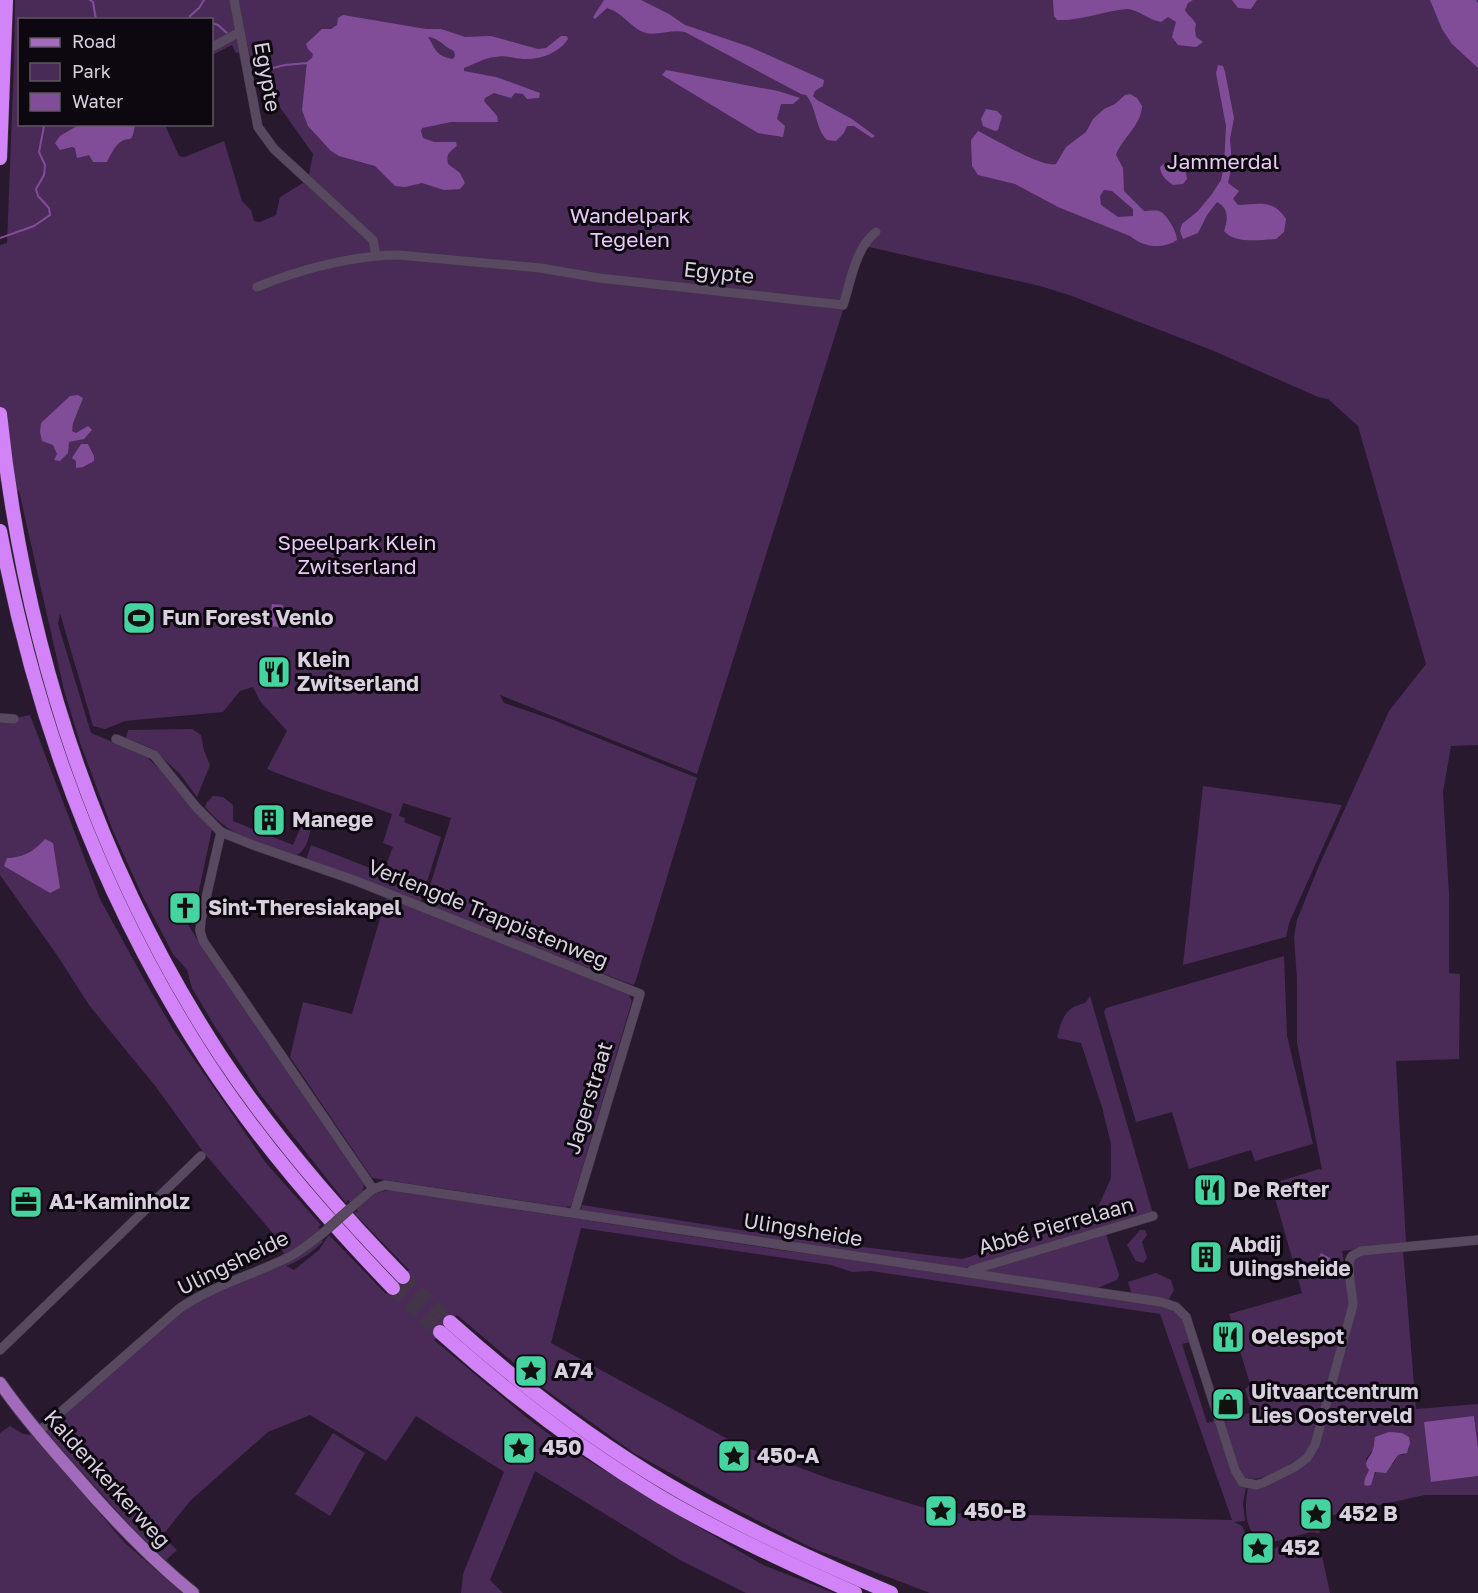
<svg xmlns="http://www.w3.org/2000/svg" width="1478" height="1593" viewBox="0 0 1478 1593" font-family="'Golos Text',sans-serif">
<rect width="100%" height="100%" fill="#28192e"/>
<!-- green -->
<g fill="#4a2b58" fill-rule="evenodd">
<path d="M 15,0 L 230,0 L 237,32 L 234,39 L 237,41 L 241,52 L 236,53 L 232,45 L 212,55 L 212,20 L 20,20 L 20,124 L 165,125 L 179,156 L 185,157 L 224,141 L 242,201 L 251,210 L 254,221 L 260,222 L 276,215 L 280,197 L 303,183 L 307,185 L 313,154 L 262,82 L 267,75 L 265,72 L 255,78 L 237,0 L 1478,0 L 1478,745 L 1451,746 L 1443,792 L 1449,894 L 1449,973 L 1460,974 L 1459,1059 L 1396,1061 L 1406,1243 L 1342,1251 L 1350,1298 L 1312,1441 C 1309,1446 1306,1453 1301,1457 C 1288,1469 1261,1484 1243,1477 L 1239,1472 L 1222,1422 L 1252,1412 L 1245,1389 L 1250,1384 L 1229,1314 L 1302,1293 L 1271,1184 L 1319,1169 L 1322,1170 L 1297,1043 L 1297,979 L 1294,937 L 1297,920 L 1318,868 L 1389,711 L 1426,664 L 1358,426 L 1328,399 L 1318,397 L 1214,351 L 1072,296 L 1040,286 L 869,247 L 862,250 L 697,774 L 500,695 L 504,703 L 551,719 L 697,778 L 635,983 L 633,985 L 424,905 L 451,818 L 403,803 L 399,816 L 405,818 L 404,822 L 441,837 L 420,904 L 306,860 L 311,845 L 383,873 L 393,847 L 383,843 L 392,814 C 350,798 308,786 267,769 L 287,731 L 260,701 L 253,687 L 240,691 L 223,712 L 125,721 L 105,729 L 93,726 L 60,613 L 58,624 L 91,733 L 146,756 L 164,774 L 193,810 L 212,829 L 198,895 L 177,906 L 201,946 L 364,1182 L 363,1192 L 351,1203 L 348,1200 L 346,1203 L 260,1094 L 214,1025 L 192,988 L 187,970 L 173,954 L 141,893 L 113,831 L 80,743 L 64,690 L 19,491 L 0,481 L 0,245 L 7,243 L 14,64 Z"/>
<path d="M 30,715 L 100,899 L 146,983 L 173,1029 L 266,1163 L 321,1225 L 318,1227 L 321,1230 L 285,1255 L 271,1231 L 204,1153 L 156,1087 L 89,1005 L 57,955 L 0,875 L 0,721 ZM 45,839 L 50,893 L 7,858 C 24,857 33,852 45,839 Z"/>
<polygon points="192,729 201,735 204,751 210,765 197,797 180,774 153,749 126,738 128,730"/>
<polygon points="1203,786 1342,805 1289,923 1286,937 1183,965"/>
<path d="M 213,796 L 223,797 L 233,805 L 233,821 L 293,845 L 302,824 L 299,822 L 303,814 L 311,822 C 311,833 306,857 291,856 C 285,856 278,851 273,849 C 247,840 223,829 205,807 L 207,802 Z"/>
<polygon points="386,898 628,993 632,1001 571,1206 564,1207 372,1178 290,1057 303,1002 352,1014"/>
<polygon points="1284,956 1287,1036 1313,1144 1255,1161 1251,1150 1189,1169 1172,1112 1136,1122 1104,1012 1106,1008"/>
<path d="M 1090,996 L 1153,1214 L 962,1269 L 581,1211 L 582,1205 L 804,1240 L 962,1259 L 1100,1217 L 1099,1205 L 1111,1178 L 1111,1144 L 1102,1107 L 1081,1043 L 1057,1038 C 1062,1019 1064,1008 1085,1003 Z"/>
<path d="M 389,1190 L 780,1250 L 850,1259 L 1161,1306 C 1183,1313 1184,1322 1190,1342 L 1182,1344 L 1207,1423 L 1215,1421 L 1246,1487 L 1243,1503 L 1245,1521 L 1234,1522 L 1242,1526 L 1252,1549 L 1267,1551 L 1307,1537 L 1314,1538 L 1319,1542 L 1330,1593 L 930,1593 L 812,1548 L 739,1511 L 634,1453 L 546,1390 L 457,1315 L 434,1340 L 526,1417 L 565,1446 L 641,1493 L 763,1565 L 834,1593 L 746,1593 L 680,1560 L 535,1471 L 490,1580 L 503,1593 L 461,1593 L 463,1574 L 504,1472 L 416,1416 L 386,1461 L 310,1415 L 268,1432 L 190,1501 L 162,1536 L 177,1550 L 165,1561 L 144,1541 L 47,1433 L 47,1430 L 182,1312 C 215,1290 247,1280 283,1265 C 297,1259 309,1249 321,1239 L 323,1242 C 312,1252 300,1261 286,1266 L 294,1270 L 319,1250 L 329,1235 L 386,1294 L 409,1270 L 354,1213 L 358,1211 L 356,1209 L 376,1193 ZM 581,1228 L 831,1265 L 852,1272 L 871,1271 L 1160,1314 L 1232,1520 L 941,1513 L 830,1479 L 735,1443 L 551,1343 Z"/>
<polygon points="1140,1230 1145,1230 1147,1235 1142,1242 1147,1258 1143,1263 1136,1261 1127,1245"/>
<polygon points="1106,1234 1119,1275 1117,1280 1095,1289 986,1272 986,1267"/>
<path d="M 1403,1250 L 1416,1409 L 1478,1404 L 1478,1448 L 1474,1416 L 1431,1482 L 1478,1476 L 1478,1495 L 1425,1495 L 1329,1516 L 1320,1519 L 1321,1529 L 1319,1533 L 1311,1532 L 1265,1544 C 1244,1533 1244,1508 1248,1488 L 1257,1488 L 1305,1465 L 1354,1308 L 1352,1264 C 1360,1248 1388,1252 1403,1250 ZM 1375,1437 L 1409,1437 L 1409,1449 L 1403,1455 L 1398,1455 L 1393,1464 L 1377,1471 L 1373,1477 L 1365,1478 L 1369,1470 L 1366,1459 L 1373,1450 Z"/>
<polygon points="1156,1273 1171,1280 1174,1290 1168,1301 1132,1295 1128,1282"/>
<polygon points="10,1426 23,1434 32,1435 125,1543 182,1593 0,1593 0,1433"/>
<polygon points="333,1433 365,1453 330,1516 295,1494"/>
</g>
<!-- water -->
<g fill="#814d99" fill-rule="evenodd">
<path d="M 604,0 L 641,0 L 669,14 L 685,25 L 750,47 L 824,80 L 823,86 L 815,91 L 813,96 L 817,100 L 852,119 L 875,136 L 872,138 L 854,126 L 847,126 L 844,133 L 836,141 L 827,140 C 815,128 817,108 806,95 L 801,94 L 685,32 C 670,29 654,37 643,32 C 629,26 622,12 607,8 L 595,19 L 593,17 Z"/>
<path d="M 1053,0 L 1193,0 L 1188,3 L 1185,10 C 1188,16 1193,18 1196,24 L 1195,29 L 1196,37 L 1203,42 L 1196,47 L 1178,45 L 1172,37 L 1176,22 L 1168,17 L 1161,22 C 1149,20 1137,9 1127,9 C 1104,11 1081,21 1057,20 L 1054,16 Z"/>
<polygon points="1232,0 1257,0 1251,9 1238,8"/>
<polygon points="1430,0 1476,0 1478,3 1478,68 1452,44 1442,29"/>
<path d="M 343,15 L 426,29 L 441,29 L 465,37 L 491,36 L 538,49 L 546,48 L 561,36 L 567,36 L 568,39 C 559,53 540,60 523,59 C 512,58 507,55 495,57 C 485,58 474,64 464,68 L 464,71 L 496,77 L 540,93 L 539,98 L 527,99 L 523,94 L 515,93 L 511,98 L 494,93 L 485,98 L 484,101 L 497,116 L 498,122 L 451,122 L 422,128 L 421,131 L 423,138 L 434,142 L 456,142 L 457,146 C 449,152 446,154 448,164 L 460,173 L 465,183 L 460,189 L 444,190 L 422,183 L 405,187 L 395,186 L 375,166 L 339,156 L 331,151 L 308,126 L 302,110 L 307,62 L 312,58 L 313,54 L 308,49 L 306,44 L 322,29 L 331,29 L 337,25 L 338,18 ZM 428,37 C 438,37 444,47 454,51 L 455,56 L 453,59 C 436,56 436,50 428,37 Z"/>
<path d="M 1218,65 L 1223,66 L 1225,72 L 1234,118 L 1230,139 L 1232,165 L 1228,183 L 1239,191 L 1233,199 L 1238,205 C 1260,204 1273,199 1286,219 L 1284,232 L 1276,239 C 1260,240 1235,244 1224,231 C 1228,220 1229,208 1217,202 L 1207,215 L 1198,233 L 1183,239 L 1180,231 L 1182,224 L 1198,211 L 1212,194 L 1221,180 L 1224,167 L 1226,126 L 1216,73 Z"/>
<polygon points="666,70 778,91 800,98 793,104 781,104 777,119 785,126 783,137 758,133 662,75"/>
<path d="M 1130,94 L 1137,98 L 1142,106 C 1141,126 1122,138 1116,155 L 1123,168 L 1124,191 L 1144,211 C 1148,211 1155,210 1159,211 C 1167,214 1177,232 1177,240 C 1162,250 1143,247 1130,236 L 1058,207 L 1015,184 L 978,175 L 972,166 L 971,140 L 978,131 C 995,139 1041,168 1056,164 L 1066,147 L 1086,132 L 1093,119 L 1104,109 L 1115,104 L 1125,95 ZM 1104,190 L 1112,191 L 1133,209 L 1133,216 L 1118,217 L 1101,205 L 1100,196 Z"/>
<polygon points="986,109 997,111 1002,116 998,130 995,131 983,126 981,119"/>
<path d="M 80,124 L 135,124 L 135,125 C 131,148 130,133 118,144 C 113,149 110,156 107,162 L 93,162 L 89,155 L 77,158 L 75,148 L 72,147 L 60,150 L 55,143 L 60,136 Z"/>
<path d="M 1166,162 L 1173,162 L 1185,168 L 1187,179 L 1183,184 L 1173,185 C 1166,180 1161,176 1160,167 Z"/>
<polygon points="78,395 83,398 73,423 72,431 76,433 88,426 92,430 84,439 69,442 68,453 60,461 54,460 57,454 53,445 42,441 40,432 41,423 70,396"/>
<polygon points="81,444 88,444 94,456 94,461 83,467 76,468 76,461 72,458"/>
<polygon points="272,604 283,605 281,627 269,626"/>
<path d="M 45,839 L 53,843 L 60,888 L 50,893 L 4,866 L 7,858 C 24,857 33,852 45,839 Z"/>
<polygon points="1321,1253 1330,1258 1322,1277 1312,1272"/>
<polygon points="1474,1416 1478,1448 1478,1476 1431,1482 1424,1422"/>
<path d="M 1389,1432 L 1402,1433 L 1409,1437 L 1410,1443 L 1407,1453 L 1398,1455 L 1386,1473 L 1375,1472 L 1371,1485 L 1366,1486 L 1364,1484 L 1365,1478 L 1369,1470 C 1363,1462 1368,1460 1372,1452 C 1374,1448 1374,1441 1375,1437 Z"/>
</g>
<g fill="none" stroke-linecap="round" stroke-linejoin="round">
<!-- stream -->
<g stroke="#814d99" stroke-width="2">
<polyline points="90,0 93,2 96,20"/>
<polyline points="190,20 190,16 199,8 204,0"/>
<polyline points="212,23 218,25 227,33"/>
<polyline points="260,71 285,65 308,63"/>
<polyline points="0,238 34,226 50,215 49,208 38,196 36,189 44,175 45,165 39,152 44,126 48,124"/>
</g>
<!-- highway-tunnel -->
<g stroke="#433448" stroke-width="14" stroke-dasharray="14 7" stroke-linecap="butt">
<polyline points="403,1277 450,1322"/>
<polyline points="393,1288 440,1332"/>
</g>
<!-- minor casing -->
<g stroke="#403546" stroke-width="10">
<g id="minor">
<polyline points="234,0 258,127 274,149 373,240 376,255"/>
<polyline points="212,47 240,32"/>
<path d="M 257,287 C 297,270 355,255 398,255 L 540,268 L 599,278 L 843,305 C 851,281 855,248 876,232"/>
<polyline points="0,718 14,719"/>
<polyline points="116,739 154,755 196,807 221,832 256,846 354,880 640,994 574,1213"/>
<polyline points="221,832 201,920 200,931 203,941 373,1189"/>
<path d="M 353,1206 L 373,1189 L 385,1185 L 1161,1302 L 1176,1307 L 1186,1317 L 1235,1470 L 1242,1482 L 1256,1485 L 1263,1483 L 1295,1467 L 1307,1458 L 1315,1445 L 1353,1305 C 1353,1293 1345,1264 1352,1256 C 1355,1254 1358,1253 1361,1251 L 1478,1240"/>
<polyline points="972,1273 972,1270 1153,1216"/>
<polyline points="0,1350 201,1156"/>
<path d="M 37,1433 L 180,1308 C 213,1286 249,1276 285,1259 C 299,1253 311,1242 323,1233"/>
</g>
</g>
<!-- major casing -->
<g stroke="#403546" stroke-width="14">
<path id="major" d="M 0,1383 C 23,1416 49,1446 76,1476 C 112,1518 150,1558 193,1593"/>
</g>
<!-- highway casing -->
<g stroke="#403546" stroke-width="15">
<g id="highway">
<polyline points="0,158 6,0"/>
<path d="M 0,414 C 24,644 93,860 220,1055 C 273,1135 336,1208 403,1277"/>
<path d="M 0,531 C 35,719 102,899 206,1060 C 260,1143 325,1217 393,1288"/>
<path d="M 450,1322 C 518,1383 591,1439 669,1485 C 740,1527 815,1561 891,1593"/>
<path d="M 440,1332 C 508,1393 581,1449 659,1496 C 722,1533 788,1563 855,1593"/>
</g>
</g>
<!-- minor -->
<use href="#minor" stroke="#584860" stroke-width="9"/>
<!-- major -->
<use href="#major" stroke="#a26bbb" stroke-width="12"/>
<!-- highway -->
<use href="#highway" stroke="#d383f8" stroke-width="14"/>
<!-- minor-bridge casing -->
<g stroke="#403546" stroke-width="10" stroke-linecap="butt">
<polyline id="minor-bridge" points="323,1233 353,1206"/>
</g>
<!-- minor-bridge -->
<use href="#minor-bridge" stroke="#584860" stroke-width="9"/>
</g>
<!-- icons -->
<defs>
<g id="stadium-square" transform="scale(1.725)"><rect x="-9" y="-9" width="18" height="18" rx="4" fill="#45d49f" stroke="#0d0710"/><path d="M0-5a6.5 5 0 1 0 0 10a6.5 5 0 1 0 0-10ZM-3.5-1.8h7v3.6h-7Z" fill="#111"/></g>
<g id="restaurant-square" transform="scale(1.725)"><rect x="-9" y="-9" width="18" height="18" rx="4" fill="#45d49f" stroke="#0d0710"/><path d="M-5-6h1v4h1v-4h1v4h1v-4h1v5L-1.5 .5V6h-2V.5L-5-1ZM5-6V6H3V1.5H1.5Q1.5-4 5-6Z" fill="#111"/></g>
<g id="building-square" transform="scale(1.725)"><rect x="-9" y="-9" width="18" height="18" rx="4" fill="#45d49f" stroke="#0d0710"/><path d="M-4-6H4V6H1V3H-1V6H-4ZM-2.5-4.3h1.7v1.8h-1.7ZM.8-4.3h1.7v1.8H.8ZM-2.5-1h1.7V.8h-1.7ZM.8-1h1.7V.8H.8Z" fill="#111"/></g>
<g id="church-square" transform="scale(1.725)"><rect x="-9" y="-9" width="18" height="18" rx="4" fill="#45d49f" stroke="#0d0710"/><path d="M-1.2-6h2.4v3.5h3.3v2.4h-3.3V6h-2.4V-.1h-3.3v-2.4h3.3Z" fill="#111"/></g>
<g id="office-square" transform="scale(1.725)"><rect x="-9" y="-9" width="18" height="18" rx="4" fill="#45d49f" stroke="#0d0710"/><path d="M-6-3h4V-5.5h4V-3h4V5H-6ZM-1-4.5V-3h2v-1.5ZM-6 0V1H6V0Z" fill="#111"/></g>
<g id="sight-square" transform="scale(1.725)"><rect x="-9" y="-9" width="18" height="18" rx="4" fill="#45d49f" stroke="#0d0710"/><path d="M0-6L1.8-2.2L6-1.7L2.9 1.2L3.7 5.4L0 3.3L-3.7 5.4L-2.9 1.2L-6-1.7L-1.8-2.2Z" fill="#111"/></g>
<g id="shop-square" transform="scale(1.725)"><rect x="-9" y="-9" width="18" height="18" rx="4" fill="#45d49f" stroke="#0d0710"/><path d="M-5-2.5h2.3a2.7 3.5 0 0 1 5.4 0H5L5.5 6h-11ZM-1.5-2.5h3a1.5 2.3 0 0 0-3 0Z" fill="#111"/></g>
</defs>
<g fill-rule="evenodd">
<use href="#stadium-square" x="139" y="618"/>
<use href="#restaurant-square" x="274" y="672"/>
<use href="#building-square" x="269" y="820"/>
<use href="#church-square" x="185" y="908"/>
<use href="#restaurant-square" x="1210" y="1190"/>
<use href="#office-square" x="26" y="1202"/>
<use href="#building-square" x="1206" y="1257"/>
<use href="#restaurant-square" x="1228" y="1337"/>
<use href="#sight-square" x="531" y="1371"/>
<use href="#shop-square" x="1228" y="1404"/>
<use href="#sight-square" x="519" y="1448"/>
<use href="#sight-square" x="734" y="1456"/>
<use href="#sight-square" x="941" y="1511"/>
<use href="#sight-square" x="1316" y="1514"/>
<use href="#sight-square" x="1258" y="1548"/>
</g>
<g text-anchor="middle" stroke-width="6" stroke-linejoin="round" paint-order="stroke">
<!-- street labels -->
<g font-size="21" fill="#d9d0de" stroke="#0d0710">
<text transform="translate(267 77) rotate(80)" y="7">Egypte</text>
<text transform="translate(719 273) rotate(6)" y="7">Egypte</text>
<text transform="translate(488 914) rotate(22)" y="7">Verlengde Trappistenweg</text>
<text transform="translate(589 1098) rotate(-73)" y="7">Jagerstraat</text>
<text transform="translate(1056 1226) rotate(-16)" y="7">Abbé Pierrelaan</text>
<text transform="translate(803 1230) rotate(9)" y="7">Ulingsheide</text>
<text transform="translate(233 1263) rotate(-26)" y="7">Ulingsheide</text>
<text transform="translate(107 1479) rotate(48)" y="7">Kaldenkerkerweg</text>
</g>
<!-- park labels -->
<g font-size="21" fill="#e6caf4" stroke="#0d0710">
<text x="1223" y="169">Jammerdal</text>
<text x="630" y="223">Wandelpark<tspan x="630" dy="24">Tegelen</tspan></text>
<text x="357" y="550">Speelpark Klein<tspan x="357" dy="24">Zwitserland</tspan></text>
</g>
<!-- poi labels -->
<g font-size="21" font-weight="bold" fill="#d9d0de" stroke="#0d0710" text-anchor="start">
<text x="162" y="625">Fun Forest Venlo</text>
<text x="297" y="667">Klein<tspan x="297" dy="24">Zwitserland</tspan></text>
<text x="292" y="827">Manege</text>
<text x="208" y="915">Sint-Theresiakapel</text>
<text x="1233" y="1197">De Refter</text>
<text x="49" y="1209">A1-Kaminholz</text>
<text x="1229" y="1252">Abdij<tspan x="1229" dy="24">Ulingsheide</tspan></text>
<text x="1251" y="1344">Oelespot</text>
<text x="554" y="1378">A74</text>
<text x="1251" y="1399">Uitvaartcentrum<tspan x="1251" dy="24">Lies Oosterveld</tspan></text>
<text x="542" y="1455">450</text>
<text x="757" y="1463">450-A</text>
<text x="964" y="1518">450-B</text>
<text x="1339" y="1521">452 B</text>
<text x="1281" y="1555">452</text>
</g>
</g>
<!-- legend -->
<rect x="18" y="18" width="195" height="108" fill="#0d0710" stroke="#5f5762" stroke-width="1.5"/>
<rect x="30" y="38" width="30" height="9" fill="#a26bbb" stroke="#5f5762" stroke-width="1.5"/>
<text x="72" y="48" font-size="18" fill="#d9d0de">Road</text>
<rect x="30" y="63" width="30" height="18" fill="#4a2b58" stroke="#5f5762" stroke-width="1.5"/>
<text x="72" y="78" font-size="18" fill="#d9d0de">Park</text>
<rect x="30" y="93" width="30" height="18" fill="#814d99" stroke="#5f5762" stroke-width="1.5"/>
<text x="72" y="108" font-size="18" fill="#d9d0de">Water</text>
</svg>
